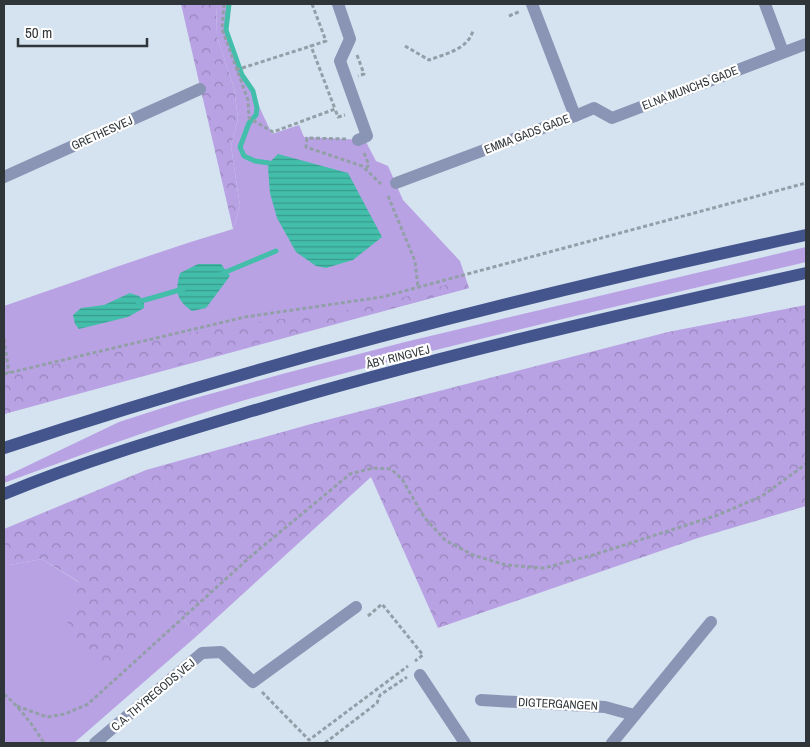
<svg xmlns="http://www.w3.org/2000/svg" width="810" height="747" viewBox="0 0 810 747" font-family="'Archivo Narrow',sans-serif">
<defs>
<pattern id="forest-crowns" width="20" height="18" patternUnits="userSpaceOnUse" patternTransform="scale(1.25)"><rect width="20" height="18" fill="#b9a2e4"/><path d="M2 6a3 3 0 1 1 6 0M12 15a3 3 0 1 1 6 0" fill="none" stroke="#9785ba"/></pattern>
<pattern id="water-rules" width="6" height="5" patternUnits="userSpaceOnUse" patternTransform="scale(1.25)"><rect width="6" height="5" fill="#43beaa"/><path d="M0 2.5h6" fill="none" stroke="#389b8b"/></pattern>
</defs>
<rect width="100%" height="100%" fill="#d4e3ef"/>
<!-- green -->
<g fill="#b9a2e4">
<path d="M 216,4 L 231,4 L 227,32 L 239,64 L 272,134 L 299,125 L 304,137 L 365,140 L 376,161 L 388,166 L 403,200 L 460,261 L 469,288 L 4,414 L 4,306 C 80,280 156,252 233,229 L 240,206 L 231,146 L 238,118 L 234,88 L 217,36 Z"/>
<path d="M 806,247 L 806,262 C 619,306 431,348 245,400 C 164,424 84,454 4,483 L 4,477 L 119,422 L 181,402 L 286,373 L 405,342 Z"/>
<polygon points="42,559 80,583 67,629 175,612 199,634 74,743 4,743 4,566"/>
</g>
<!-- forest -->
<g fill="url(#forest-crowns)">
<polygon points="181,4 216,4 217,36 234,88 238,118 231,146 240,206 233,229"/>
<polygon points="465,279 469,288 156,371 4,414 4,376 199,331 271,320 320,315 347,310 413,295"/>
<polygon points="806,305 806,506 698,538 438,628 371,477 199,634 175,612 109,669 66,629 79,582 42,559 4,566 4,529 146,470 311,424 668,332"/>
</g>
<!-- water -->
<g fill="url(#water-rules)">
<polygon points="278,154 348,173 382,237 353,260 326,268 316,266 296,252 277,218 270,193 268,168 269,163"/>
<path d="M 198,264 L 221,264 L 230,276 L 206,308 L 192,311 C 176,300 175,291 180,273 Z"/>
<polygon points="130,293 139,296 144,301 144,308 128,317 79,329 75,324 73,315 81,308 104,305"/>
</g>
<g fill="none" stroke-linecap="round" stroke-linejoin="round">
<!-- stream -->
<g stroke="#43beaa" stroke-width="5">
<polyline points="229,4 226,30 242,75 253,91 257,108 256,115 249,123 240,147 244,156 255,161 269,163"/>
<polyline points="221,274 276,251"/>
<polyline points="138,302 183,289"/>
</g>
<!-- path -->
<g stroke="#939fa8" stroke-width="3" stroke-dasharray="4 2.5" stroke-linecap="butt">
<polyline points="224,4 222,29 248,100 249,118 273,132 335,109 338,117 345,115"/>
<polyline points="312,4 326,41 311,46 335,109"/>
<polyline points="509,16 521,11"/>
<path d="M 405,46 L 429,60 C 445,54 469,49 473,30"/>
<polyline points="357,55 364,74 358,76"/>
<polyline points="236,70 311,46"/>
<polyline points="346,139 307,138 306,147 362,166 381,184"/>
<polyline points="364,153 369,165 365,169"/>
<polyline points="388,196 415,261 418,287"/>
<polyline points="4,339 9,373"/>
<polyline points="4,374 245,317 382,297 806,183"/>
<polyline points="368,616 382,604 423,655 415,661"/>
<polyline points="262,692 309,740 408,666"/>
<path d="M 4,694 C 21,709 32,724 44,743"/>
<polyline points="17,706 47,717 65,714 88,704 250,557 350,474 373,468 391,469 402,479 424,517 445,540 473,555 506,565 544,568 593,555 718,515 762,496 806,464"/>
<polyline points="325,743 377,703 380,695 407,677"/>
</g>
<!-- minor -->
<g stroke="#8a95b6" stroke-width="12">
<polyline points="338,4 350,39 340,61 367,136 358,140"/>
<polyline points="765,4 783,52"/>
<polyline points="575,116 594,108 612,118 806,44"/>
<polyline points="4,177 200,89"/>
<polyline points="396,183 575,116 532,4"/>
<polyline points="420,675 465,743"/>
<polyline points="481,700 605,707 634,715"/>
<polyline points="95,743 202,653 221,652 253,682 356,607"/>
<polyline points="612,743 711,622"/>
</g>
<!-- major -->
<g stroke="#44558e" stroke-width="12">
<path d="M 4,448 C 266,361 536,293 806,235"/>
<path d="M 4,494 C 81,462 162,438 242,414 C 427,358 617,315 806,273"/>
</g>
</g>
<g text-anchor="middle" stroke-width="4.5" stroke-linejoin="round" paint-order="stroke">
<!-- street labels -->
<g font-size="12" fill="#2f3539" stroke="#fff">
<text transform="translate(690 88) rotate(-21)" y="4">ELNA MUNCHS GADE</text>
<text transform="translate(102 133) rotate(-24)" y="4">GRETHESVEJ</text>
<text transform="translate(527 134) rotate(-21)" y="4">EMMA GADS GADE</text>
<text transform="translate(398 357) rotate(-14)" y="4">ÅBY RINGVEJ</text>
<text transform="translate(153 695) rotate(-40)" y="4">C.A. THYREGODS VEJ</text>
<text transform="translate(558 704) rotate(3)" y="4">DIGTERGANGEN</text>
</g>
</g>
<!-- border -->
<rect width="810" height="747" fill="none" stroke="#2f3539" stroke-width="10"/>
<!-- scale -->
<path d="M18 38v8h129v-8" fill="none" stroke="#2f3539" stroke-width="2.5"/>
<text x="25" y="38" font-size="15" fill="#2f3539" stroke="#ffffff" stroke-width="4" paint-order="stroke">50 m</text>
</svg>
